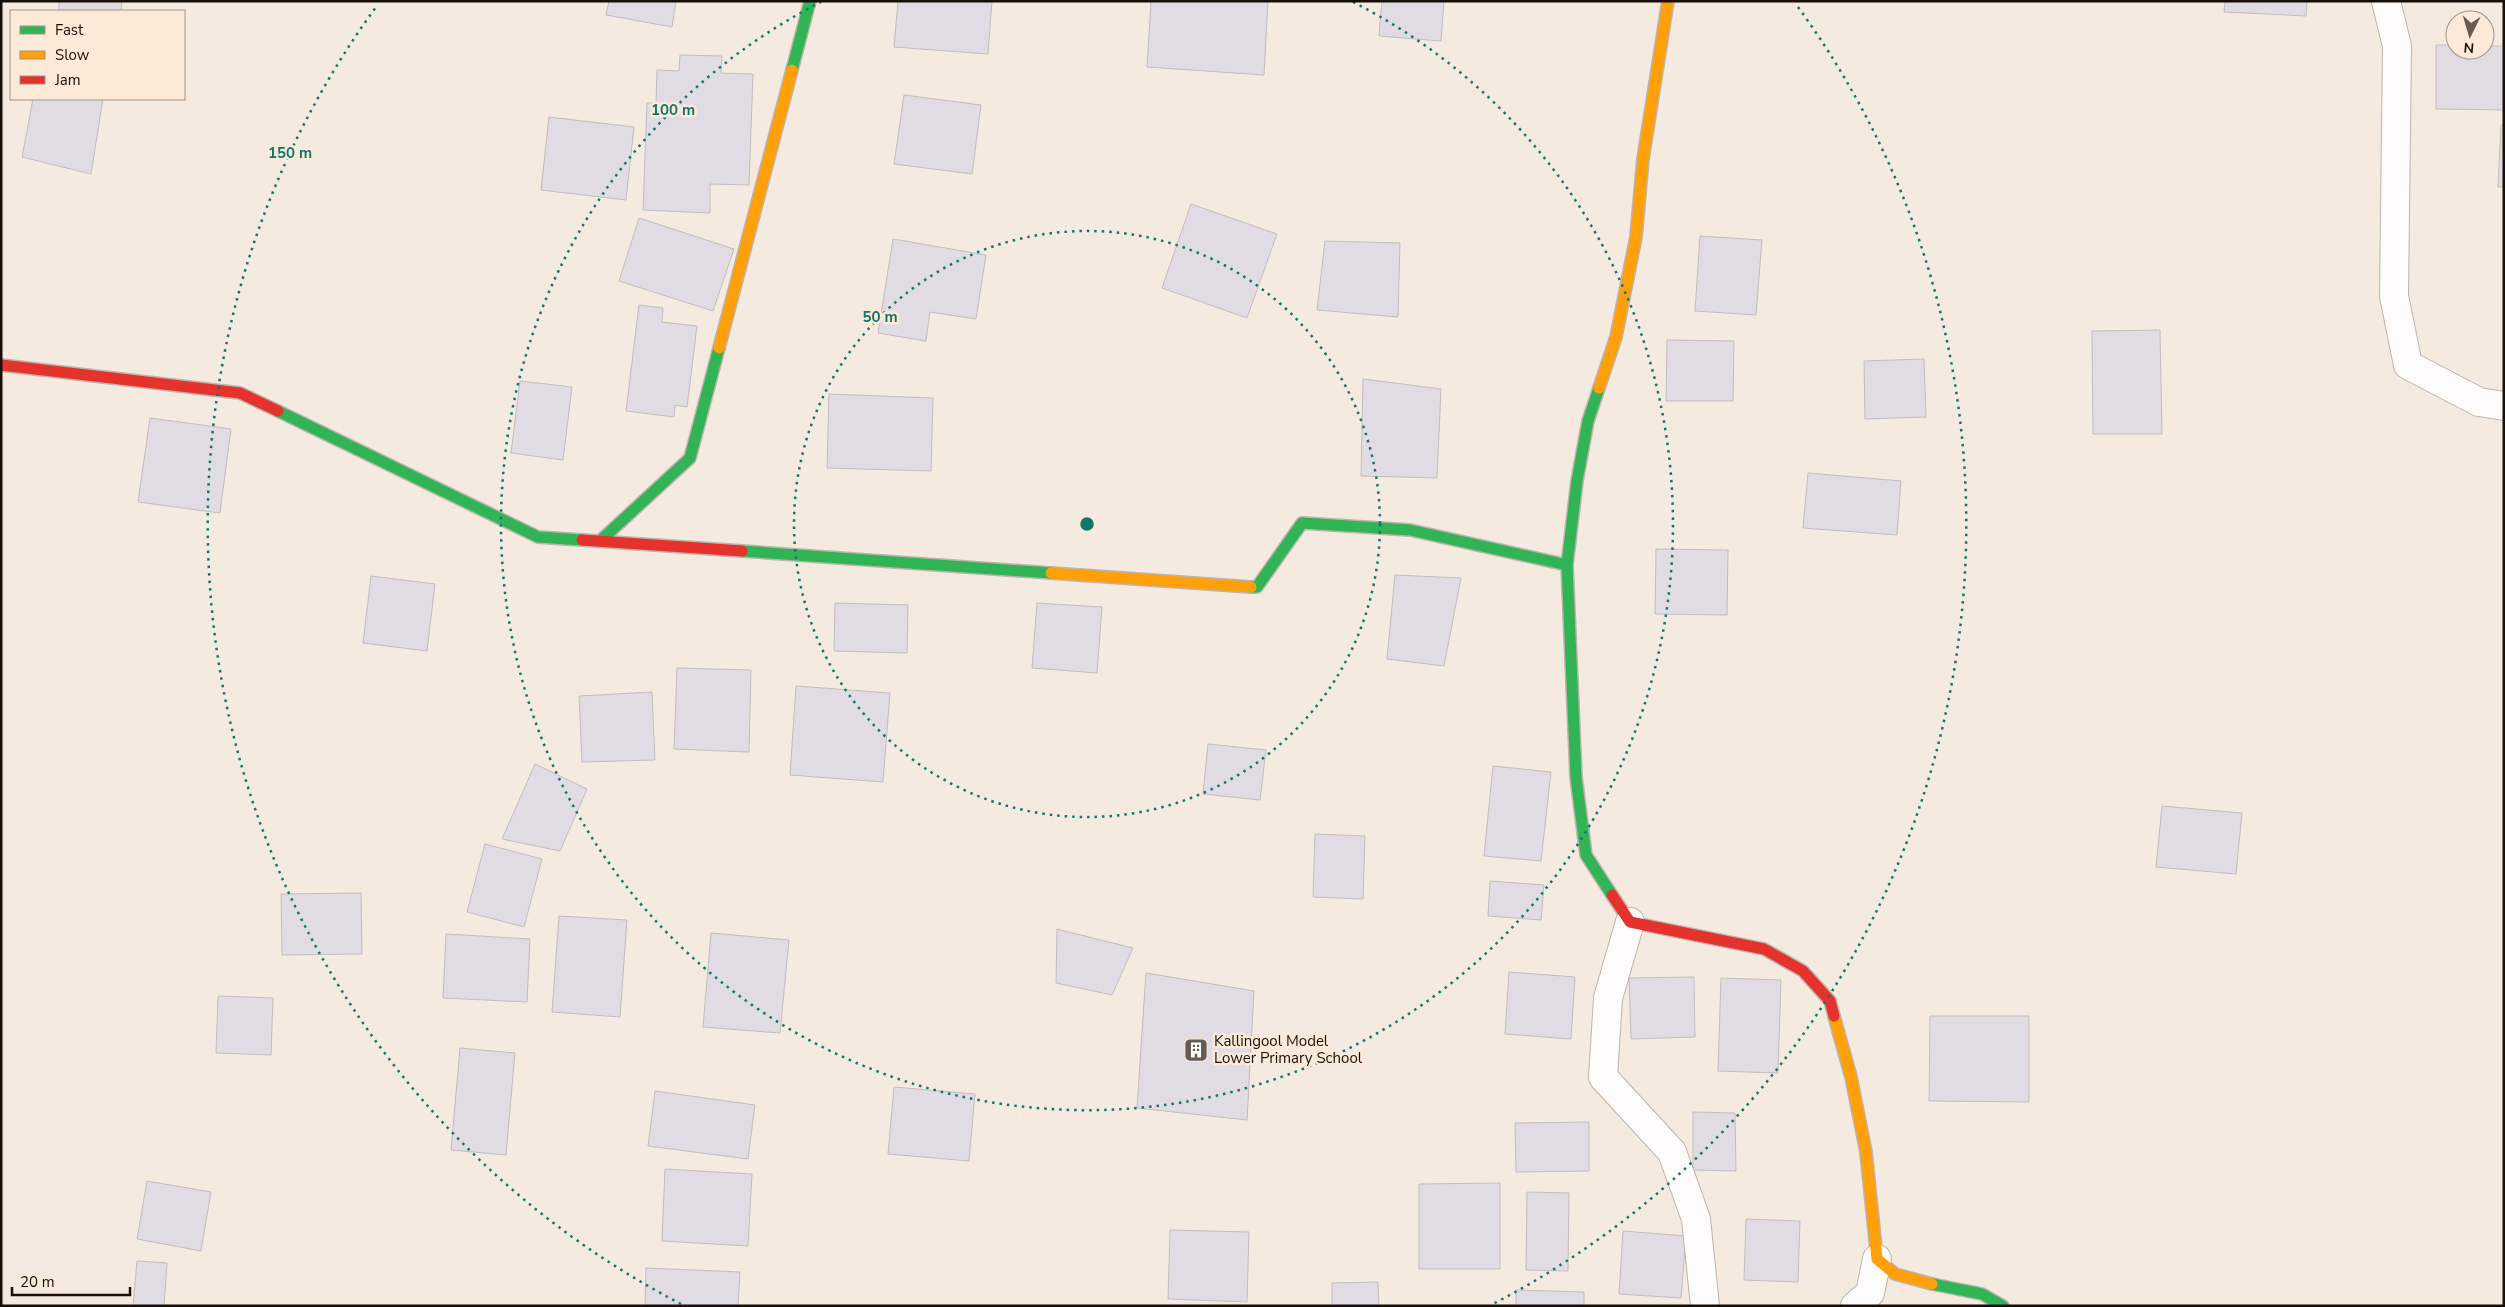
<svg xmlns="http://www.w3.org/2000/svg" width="2505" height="1307" viewBox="0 0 2505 1307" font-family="'Nunito Sans',sans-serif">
<rect width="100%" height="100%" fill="#f5eae0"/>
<!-- building -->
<g fill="#e1dce4" stroke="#c2bdbe">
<polygon points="59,1 122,1 121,11 59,11"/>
<polygon points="609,1 676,1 672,27 606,15"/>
<polygon points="898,1 992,1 988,54 894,47"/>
<polygon points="1151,1 1268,1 1264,75 1147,67"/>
<polygon points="1382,1 1444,1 1441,41 1379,36"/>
<polygon points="2225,1 2307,1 2306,16 2224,12"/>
<polygon points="2436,45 2455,45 2455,50 2485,50 2485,46 2504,46 2504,110 2436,109"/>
<polygon points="680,55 722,56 721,73 753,74 749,185 710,184 710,213 643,210 647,103 656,103 657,70 679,71"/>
<polygon points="904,95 981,105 972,174 894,164"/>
<polygon points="33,99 103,99 91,174 22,157"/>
<polygon points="549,117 634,127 626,200 541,190"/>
<polygon points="2501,125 2504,125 2504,187 2498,187"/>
<polygon points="1191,204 1277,234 1247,318 1162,288"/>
<polygon points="639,218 734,249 713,311 619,281"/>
<polygon points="1700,236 1762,240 1756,315 1695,311"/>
<polygon points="893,239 986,255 976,319 930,312 926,341 878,333"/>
<polygon points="1325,241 1400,243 1398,317 1317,310"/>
<polygon points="639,305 663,308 662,322 697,326 687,407 675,405 674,417 626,411"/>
<polygon points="2160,330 2162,434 2093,434 2092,331"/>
<polygon points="1667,340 1734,341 1733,401 1666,401"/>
<polygon points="1924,359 1926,417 1865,419 1864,361"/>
<polygon points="1363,379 1441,389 1437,478 1361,476"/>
<polygon points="520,381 572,387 563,460 511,453"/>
<polygon points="829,394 933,398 931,471 827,468"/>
<polygon points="150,418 231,429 220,513 138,502"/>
<polygon points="1808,473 1901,481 1897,535 1803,528"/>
<polygon points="1656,549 1728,550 1727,615 1655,614"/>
<polygon points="1395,575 1461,578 1444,666 1387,659"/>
<polygon points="371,576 435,584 427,651 363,643"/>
<polygon points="835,603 908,605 907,653 834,651"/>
<polygon points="1037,603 1102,607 1097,673 1032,668"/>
<polygon points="677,668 751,670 749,752 674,749"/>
<polygon points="796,686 890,693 883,782 790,775"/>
<polygon points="652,692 655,760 582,762 579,696"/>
<polygon points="1208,744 1266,750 1260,800 1203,794"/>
<polygon points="535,764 587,789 560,851 502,839"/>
<polygon points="1493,766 1551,772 1541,861 1484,856"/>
<polygon points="2162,806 2242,813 2236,874 2156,867"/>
<polygon points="1315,834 1365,836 1363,899 1313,897"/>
<polygon points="485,844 542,859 524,927 467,912"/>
<polygon points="1490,881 1544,885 1541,920 1488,916"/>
<polygon points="361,893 362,954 282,955 281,894"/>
<polygon points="559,916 627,920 620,1017 552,1012"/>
<polygon points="1057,929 1133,948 1112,995 1056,983"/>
<polygon points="711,933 789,940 780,1033 703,1027"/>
<polygon points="446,934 530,939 527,1002 443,998"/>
<polygon points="1509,972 1575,977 1571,1039 1505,1034"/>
<polygon points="1146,973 1254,991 1247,1120 1137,1108"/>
<polygon points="1694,977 1695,1037 1631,1039 1629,978"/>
<polygon points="1721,978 1781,980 1778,1073 1718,1071"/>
<polygon points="218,996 273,998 271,1055 216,1053"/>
<polygon points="1930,1016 2029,1016 2029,1102 1929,1101"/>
<polygon points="460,1048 515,1053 506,1155 451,1150"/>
<polygon points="894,1087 975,1094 969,1161 888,1154"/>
<polygon points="655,1091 755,1105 748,1159 648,1146"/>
<polygon points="1693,1112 1735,1113 1736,1171 1693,1170"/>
<polygon points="1589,1122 1589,1171 1516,1172 1515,1123"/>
<polygon points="665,1169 752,1174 748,1246 662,1241"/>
<polygon points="147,1181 211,1192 201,1251 137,1239"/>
<polygon points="1500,1183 1500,1269 1419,1269 1419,1184"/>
<polygon points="1527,1192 1569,1193 1568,1271 1526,1270"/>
<polygon points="1746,1219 1800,1221 1798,1282 1744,1280"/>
<polygon points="1170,1230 1249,1232 1247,1302 1168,1299"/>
<polygon points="1623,1231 1686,1236 1681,1298 1619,1294"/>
<polygon points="137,1261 167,1263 164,1306 133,1306"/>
<polygon points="646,1268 740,1272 738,1306 645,1306"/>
<polygon points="1378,1282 1379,1306 1332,1306 1332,1283"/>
<polygon points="1516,1290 1584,1292 1584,1306 1516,1306"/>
</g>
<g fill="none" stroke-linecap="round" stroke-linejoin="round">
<!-- street casing -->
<g stroke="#bdb4ac" stroke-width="30">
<g id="street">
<polyline points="2386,1 2397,46 2394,296 2408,365 2479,402 2504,406"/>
<polyline points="1630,922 1608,998 1603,1077 1672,1152 1696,1219 1705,1306"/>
<polyline points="1855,1306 1870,1293 1877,1259"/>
</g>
</g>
<!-- fast casing -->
<g stroke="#bdb4ac" stroke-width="14">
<g id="fast">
<polyline points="792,70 810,1"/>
<polyline points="1599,388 1588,421 1577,481 1567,565 1576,777 1586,855 1612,895"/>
<polyline points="278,411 538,537 582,540"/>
<polyline points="600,541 690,458 719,348"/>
<polyline points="742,551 1051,573"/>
<polyline points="1251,587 1257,587 1302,523 1410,530 1567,565"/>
<polyline points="1932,1284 1982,1294 2003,1306"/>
</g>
</g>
<!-- slow casing -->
<g stroke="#bdb4ac" stroke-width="14">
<g id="slow">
<polyline points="719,348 792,70"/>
<polyline points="1599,388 1616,337 1636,237 1643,159 1668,1"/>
<polyline points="1051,573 1251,587"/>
<polyline points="1834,1016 1851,1077 1866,1152 1877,1259 1895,1274 1932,1284"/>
</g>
</g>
<!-- jam casing -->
<g stroke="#bdb4ac" stroke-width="14">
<g id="jam">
<polyline points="1,365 240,393 278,411"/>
<polyline points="582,540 742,551"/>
<polyline points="1612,895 1630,922 1764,949 1803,971 1830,1001 1834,1016"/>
</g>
</g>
<!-- street -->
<use href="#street" stroke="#fefcfa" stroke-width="28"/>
<!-- fast -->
<use href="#fast" stroke="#30b455" stroke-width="11"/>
<!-- slow -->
<use href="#slow" stroke="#ff9f0a" stroke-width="11"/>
<!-- jam -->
<use href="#jam" stroke="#e5322d" stroke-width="11"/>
</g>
<!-- distance rings -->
<g fill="none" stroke="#0f766e" stroke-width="2.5" stroke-dasharray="2.5 5">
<circle cx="1087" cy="524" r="293"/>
<path d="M1353 2A586 586 0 1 1 821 2"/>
<path d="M681 1304A879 879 0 0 1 376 7M1798 7A879 879 0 0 1 1493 1304"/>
</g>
<!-- icons -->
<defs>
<g id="building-square" transform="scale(1.25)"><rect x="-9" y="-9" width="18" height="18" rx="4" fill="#655c54" stroke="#fde9d8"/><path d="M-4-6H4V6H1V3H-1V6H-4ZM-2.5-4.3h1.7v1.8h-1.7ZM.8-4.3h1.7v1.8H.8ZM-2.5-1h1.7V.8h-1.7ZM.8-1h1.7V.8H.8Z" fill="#fff"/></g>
</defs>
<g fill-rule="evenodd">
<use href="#building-square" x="1196" y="1050"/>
</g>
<g text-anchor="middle" stroke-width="5" stroke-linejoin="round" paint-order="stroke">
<!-- poi labels -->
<g font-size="15" fill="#170f08" stroke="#fde9d8" text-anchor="start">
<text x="1214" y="1046">Kallingool Model<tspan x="1214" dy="17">Lower Primary School</tspan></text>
</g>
</g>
<circle cx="1087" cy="524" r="8" fill="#0f766e" stroke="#fde9d8" stroke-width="2.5"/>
<g font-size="15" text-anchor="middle" font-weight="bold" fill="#0f766e" stroke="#fde9d8" stroke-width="5" stroke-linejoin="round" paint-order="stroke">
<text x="673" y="115">100 m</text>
<text x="290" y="158">150 m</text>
<text x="880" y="322">50 m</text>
</g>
<!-- border -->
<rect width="2505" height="1307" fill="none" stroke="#170f08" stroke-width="5"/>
<!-- legend -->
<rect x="10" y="10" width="175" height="90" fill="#fde9d8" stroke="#a19285"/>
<rect x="20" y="26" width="25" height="8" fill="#30b455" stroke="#a19285"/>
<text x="55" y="35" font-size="15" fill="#170f08">Fast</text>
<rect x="20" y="51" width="25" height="8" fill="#ff9f0a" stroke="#a19285"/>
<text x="55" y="60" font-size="15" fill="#170f08">Slow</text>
<rect x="20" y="76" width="25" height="8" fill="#e5322d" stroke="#a19285"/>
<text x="55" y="85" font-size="15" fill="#170f08">Jam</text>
<!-- north arrow -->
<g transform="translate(2470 35) rotate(185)"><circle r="24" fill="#fde9d8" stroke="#a19285"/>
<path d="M0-4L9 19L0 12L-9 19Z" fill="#655c54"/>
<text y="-8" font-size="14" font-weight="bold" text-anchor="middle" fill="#170f08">N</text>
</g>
<!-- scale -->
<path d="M12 1287v8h118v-8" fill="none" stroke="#170f08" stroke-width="2.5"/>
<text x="20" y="1287" font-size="15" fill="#170f08" stroke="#fde9d8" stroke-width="4" paint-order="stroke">20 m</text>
</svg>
